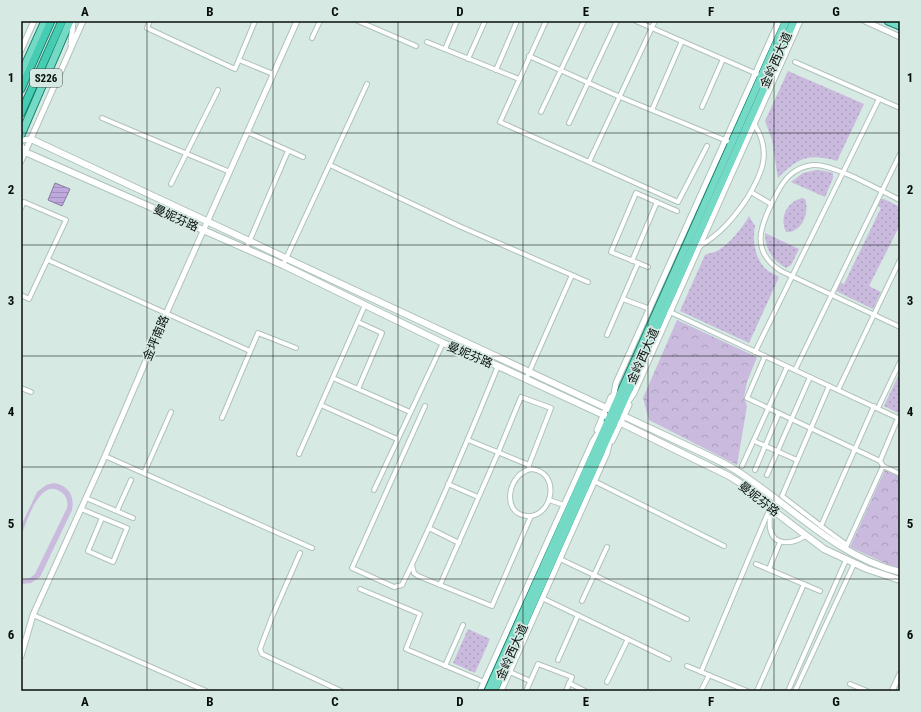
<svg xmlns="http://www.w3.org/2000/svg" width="921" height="712" viewBox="0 0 921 712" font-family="'Roboto Condensed','Noto Sans SC',sans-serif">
<defs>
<pattern id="grass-dots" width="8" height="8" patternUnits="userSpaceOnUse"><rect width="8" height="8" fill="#c9bade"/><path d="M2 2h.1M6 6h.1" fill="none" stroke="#ab9fbd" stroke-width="1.8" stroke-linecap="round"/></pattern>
<pattern id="forest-crowns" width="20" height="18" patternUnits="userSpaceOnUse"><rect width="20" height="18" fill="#c9bade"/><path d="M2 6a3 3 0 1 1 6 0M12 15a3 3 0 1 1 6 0" fill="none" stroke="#ab9fbd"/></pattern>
<pattern id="water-rules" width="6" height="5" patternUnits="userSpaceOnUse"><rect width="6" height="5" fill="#bea8dd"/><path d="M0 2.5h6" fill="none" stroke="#a28fbc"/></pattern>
</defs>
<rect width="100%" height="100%" fill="#d6e9e3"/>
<!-- grass -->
<g fill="url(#grass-dots)">
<path d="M 788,71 L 864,104 L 837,161 C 808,153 798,158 778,178 L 772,140 L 765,121 Z"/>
<polygon points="816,170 825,171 833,173 833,178 825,197 791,182 803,173"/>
<path d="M 802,198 L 805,199 C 810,212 802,233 786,232 C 779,217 787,202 802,198 Z"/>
<polygon points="881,199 884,199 900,207 900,225 869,286 881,292 873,309 836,291 840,282 844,284 881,208 878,206"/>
<path d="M 749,216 L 755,226 C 752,240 755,261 768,271 C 772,273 776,275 779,277 L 749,343 L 680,311 L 705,255 C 709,253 713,253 717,251 C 729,245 743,227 749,216 Z"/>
<path d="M 765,233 L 799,249 L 791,265 L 786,268 C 772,260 765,248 765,233 Z"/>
<polygon points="900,372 900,414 884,406"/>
<polygon points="468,629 490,639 475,673 453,663"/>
</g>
<!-- forest -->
<g fill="url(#forest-crowns)">
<polygon points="677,320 757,357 747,382 744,397 747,406 737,465 649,420 643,398"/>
<polygon points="885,470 900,477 900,568 887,564 850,547"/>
</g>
<!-- pitch -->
<path fill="#c9bade" d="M 54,483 C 68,485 75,496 72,510 L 40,577 L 31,583 L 21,584 L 21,579 L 30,578 L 35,574 L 67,508 C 68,502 67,496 61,492 C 40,476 27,522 21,535 L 21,526 L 37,492 L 46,485 Z"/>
<!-- water -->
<polygon fill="url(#water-rules)" stroke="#877a9e" points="55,183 70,189 62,206 48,200"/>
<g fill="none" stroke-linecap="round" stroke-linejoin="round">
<!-- minor casing -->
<g stroke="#afc2bc" stroke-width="6">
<g id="minor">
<polyline points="150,21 147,28 235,69 255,21"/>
<polyline points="358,21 416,46"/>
<polyline points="546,21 500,122 678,202 707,146"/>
<polyline points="636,21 757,74"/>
<polyline points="312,38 320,21"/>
<polyline points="427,42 519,79"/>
<polyline points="445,49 457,21"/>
<polyline points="529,56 620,97 732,143"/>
<polyline points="468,59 485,21"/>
<polyline points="239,60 273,74"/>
<polyline points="795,62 900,108"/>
<polyline points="496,70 517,21"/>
<polyline points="702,107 723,59"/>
<polyline points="652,110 682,41"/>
<polyline points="541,112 584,21"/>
<polyline points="102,118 230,172"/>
<polyline points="569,123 617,21"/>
<polyline points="247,132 303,157"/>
<polyline points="589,162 655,21"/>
<polyline points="330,165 459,226 588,282"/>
<polyline points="171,184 218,90"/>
<polyline points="751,192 771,204"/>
<path d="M 900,200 C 881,191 832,163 813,165 C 792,167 782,182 774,199 C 760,226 750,251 781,271 L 900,327"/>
<polyline points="21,208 24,202 66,220 29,299 21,295"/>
<path d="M 700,246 C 720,234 733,219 746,200 C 762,174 772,153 755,125"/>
<polyline points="246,249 288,151"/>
<polyline points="48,260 250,351"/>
<polyline points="632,261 657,202"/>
<polyline points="283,265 367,84"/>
<polyline points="648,267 611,252 636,193 677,211"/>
<polyline points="623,299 650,309"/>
<polyline points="668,311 900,419"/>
<polyline points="358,322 382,333 358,389"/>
<polyline points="607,335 638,263"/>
<polyline points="755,352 879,99"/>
<polyline points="765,356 747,398 880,461 883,466 900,474"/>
<polyline points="795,370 900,154"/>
<polyline points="333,378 410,412"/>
<polyline points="526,379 572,275"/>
<polyline points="829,386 782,496 821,526 847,545 883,466"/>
<polyline points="21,388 31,392"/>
<polyline points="838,390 900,260"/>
<polyline points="321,405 397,439"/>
<path d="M 425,406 L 352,568 L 394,587 L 402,585 C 437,514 468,440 498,366"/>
<polyline points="878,408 900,362"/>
<polyline points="222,418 258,333 296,348"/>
<polyline points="468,440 529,465"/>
<polyline points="754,441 797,460"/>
<polyline points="299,454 365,305"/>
<polyline points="105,456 312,548"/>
<polyline points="880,461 898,418"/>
<polyline points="742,466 787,367"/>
<path d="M 532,469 C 562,473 552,518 527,516 C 500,514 508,472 532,469 Z"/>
<polyline points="755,470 779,413"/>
<polyline points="144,473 171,412"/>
<polyline points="767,475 810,377"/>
<polyline points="594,481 724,546"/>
<polyline points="448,484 478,497"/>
<polyline points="374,490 443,343"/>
<polyline points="86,498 133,518"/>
<polyline points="549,500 564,505"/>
<polyline points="81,509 127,528 113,562 88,551 102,518"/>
<polyline points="117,511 131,480"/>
<path d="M 770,512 C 770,518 769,523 770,528 C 773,547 793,544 805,536"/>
<polyline points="821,526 874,406"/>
<polyline points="429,528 459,543"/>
<polyline points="300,553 272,617 260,649 262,654 341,691"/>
<polyline points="560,559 687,619"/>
<polyline points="756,564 820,591"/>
<polyline points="412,565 414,573 418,576 492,606 531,516"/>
<polyline points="769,569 780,542"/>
<polyline points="440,585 498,453 521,397 551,408 529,465 529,469"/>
<polyline points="360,589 420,614 406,649 484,682"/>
<polyline points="542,598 669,659"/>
<polyline points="582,601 607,547"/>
<polyline points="33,615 206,691"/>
<polyline points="558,660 578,615"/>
<polyline points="445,666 463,625"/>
<polyline points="687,666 747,691"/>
<polyline points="510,672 530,681"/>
<polyline points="701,672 770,508"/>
<polyline points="607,682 628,639"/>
<polyline points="569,683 585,691"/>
<polyline points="850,684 867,691"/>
<polyline points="526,691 538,664 572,677 566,691"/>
<polyline points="701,691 709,675"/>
<polyline points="757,691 804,584"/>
<polyline points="788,691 846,560"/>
<polyline points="795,691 854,564"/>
</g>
</g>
<!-- tertiary casing -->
<g stroke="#afc2bc" stroke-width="7">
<g id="tertiary">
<polyline points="865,21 900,37"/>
<polyline points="71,44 73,21"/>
<polyline points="21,50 34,21"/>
<polyline points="21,140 31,139"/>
<polyline points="21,145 25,152"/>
<polyline points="21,161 83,21"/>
<polyline points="623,409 634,393 800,21"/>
<polyline points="611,410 616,383 779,21"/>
<polyline points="597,430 611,397"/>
<polyline points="612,441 629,405"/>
<polyline points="21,656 33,615 105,456 166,314 297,21"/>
<polyline points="480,691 593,441 604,424"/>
<polyline points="501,691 607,453 611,436"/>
<polyline points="892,691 900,674"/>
</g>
</g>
<!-- secondary casing -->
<g stroke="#afc2bc" stroke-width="8">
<g id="secondary">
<path d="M 31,139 L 707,455 C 717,460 728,465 737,471 C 790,505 837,557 900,572"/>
<polyline points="25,152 283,265 443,343 498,366 621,423 729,476 751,490 770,508 824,549 867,569 900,580"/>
</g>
</g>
<!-- primary casing -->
<g stroke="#12816b" stroke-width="9">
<g id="primary">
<polyline points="888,21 900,26"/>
<polyline points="21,74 45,21"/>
<polyline points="21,135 70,21"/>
<polyline points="488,691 786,21"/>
<polyline points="494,691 794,21"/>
</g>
</g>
<!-- trunk casing -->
<g stroke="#12816b" stroke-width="9">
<g id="trunk">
<polyline points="21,89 51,21"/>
<polyline points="21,113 62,21"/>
</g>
</g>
<!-- minor -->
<use href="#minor" stroke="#fff" stroke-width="4"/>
<!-- tertiary -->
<use href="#tertiary" stroke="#fff" stroke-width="5"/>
<!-- secondary -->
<use href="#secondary" stroke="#fff" stroke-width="6"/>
<!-- primary -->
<use href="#primary" stroke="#74d9c5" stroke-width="7"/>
<!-- trunk -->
<use href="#trunk" stroke="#46ccb2" stroke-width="7"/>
</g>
<!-- grid -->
<path fill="none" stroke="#080e0c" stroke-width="1" stroke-opacity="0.55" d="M 147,21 L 147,691M 273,21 L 273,691M 398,21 L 398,691M 523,21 L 523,691M 648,21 L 648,691M 774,21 L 774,691M 21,133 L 900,133M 21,245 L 900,245M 21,356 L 900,356M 21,467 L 900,467M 21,579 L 900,579"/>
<g text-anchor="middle" stroke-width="3.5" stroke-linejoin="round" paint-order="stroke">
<!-- shield labels -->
<rect fill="#d6e9e3" stroke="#46504c" stroke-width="1" x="30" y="69" width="32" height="18" rx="3"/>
<g font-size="11" font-weight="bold" fill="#080e0c">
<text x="46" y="82">S226</text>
</g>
<!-- street labels -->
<g font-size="12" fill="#080e0c" stroke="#d6e9e3">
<text transform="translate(776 60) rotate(-66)" y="4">金岭西大道</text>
<text transform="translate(176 218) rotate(24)" y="4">曼妮芬路</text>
<text transform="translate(156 338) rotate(-67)" y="4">金坪南路</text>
<text transform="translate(470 355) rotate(23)" y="4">曼妮芬路</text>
<text transform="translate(643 356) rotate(-66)" y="4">金岭西大道</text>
<text transform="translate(759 499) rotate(38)" y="4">曼妮芬路</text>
<text transform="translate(512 652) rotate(-66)" y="4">金岭西大道</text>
</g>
</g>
<!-- border -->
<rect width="921" height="712" fill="none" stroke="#d6e9e3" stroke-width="44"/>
<rect x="22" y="22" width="877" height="668" fill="none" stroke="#080e0c" stroke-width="1.5"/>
<g font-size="13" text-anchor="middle" font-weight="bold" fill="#080e0c">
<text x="85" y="16">A</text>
<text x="210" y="16">B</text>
<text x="335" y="16">C</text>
<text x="460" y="16">D</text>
<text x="586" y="16">E</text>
<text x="711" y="16">F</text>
<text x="836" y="16">G</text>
<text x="11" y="82">1</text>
<text x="910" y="82">1</text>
<text x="11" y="194">2</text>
<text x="910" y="194">2</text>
<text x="11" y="305">3</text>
<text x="910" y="305">3</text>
<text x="11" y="416">4</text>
<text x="910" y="416">4</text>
<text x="11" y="528">5</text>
<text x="910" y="528">5</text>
<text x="11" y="639">6</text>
<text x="910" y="639">6</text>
<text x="85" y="706">A</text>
<text x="210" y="706">B</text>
<text x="335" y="706">C</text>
<text x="460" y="706">D</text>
<text x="586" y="706">E</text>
<text x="711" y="706">F</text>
<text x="836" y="706">G</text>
</g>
</svg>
